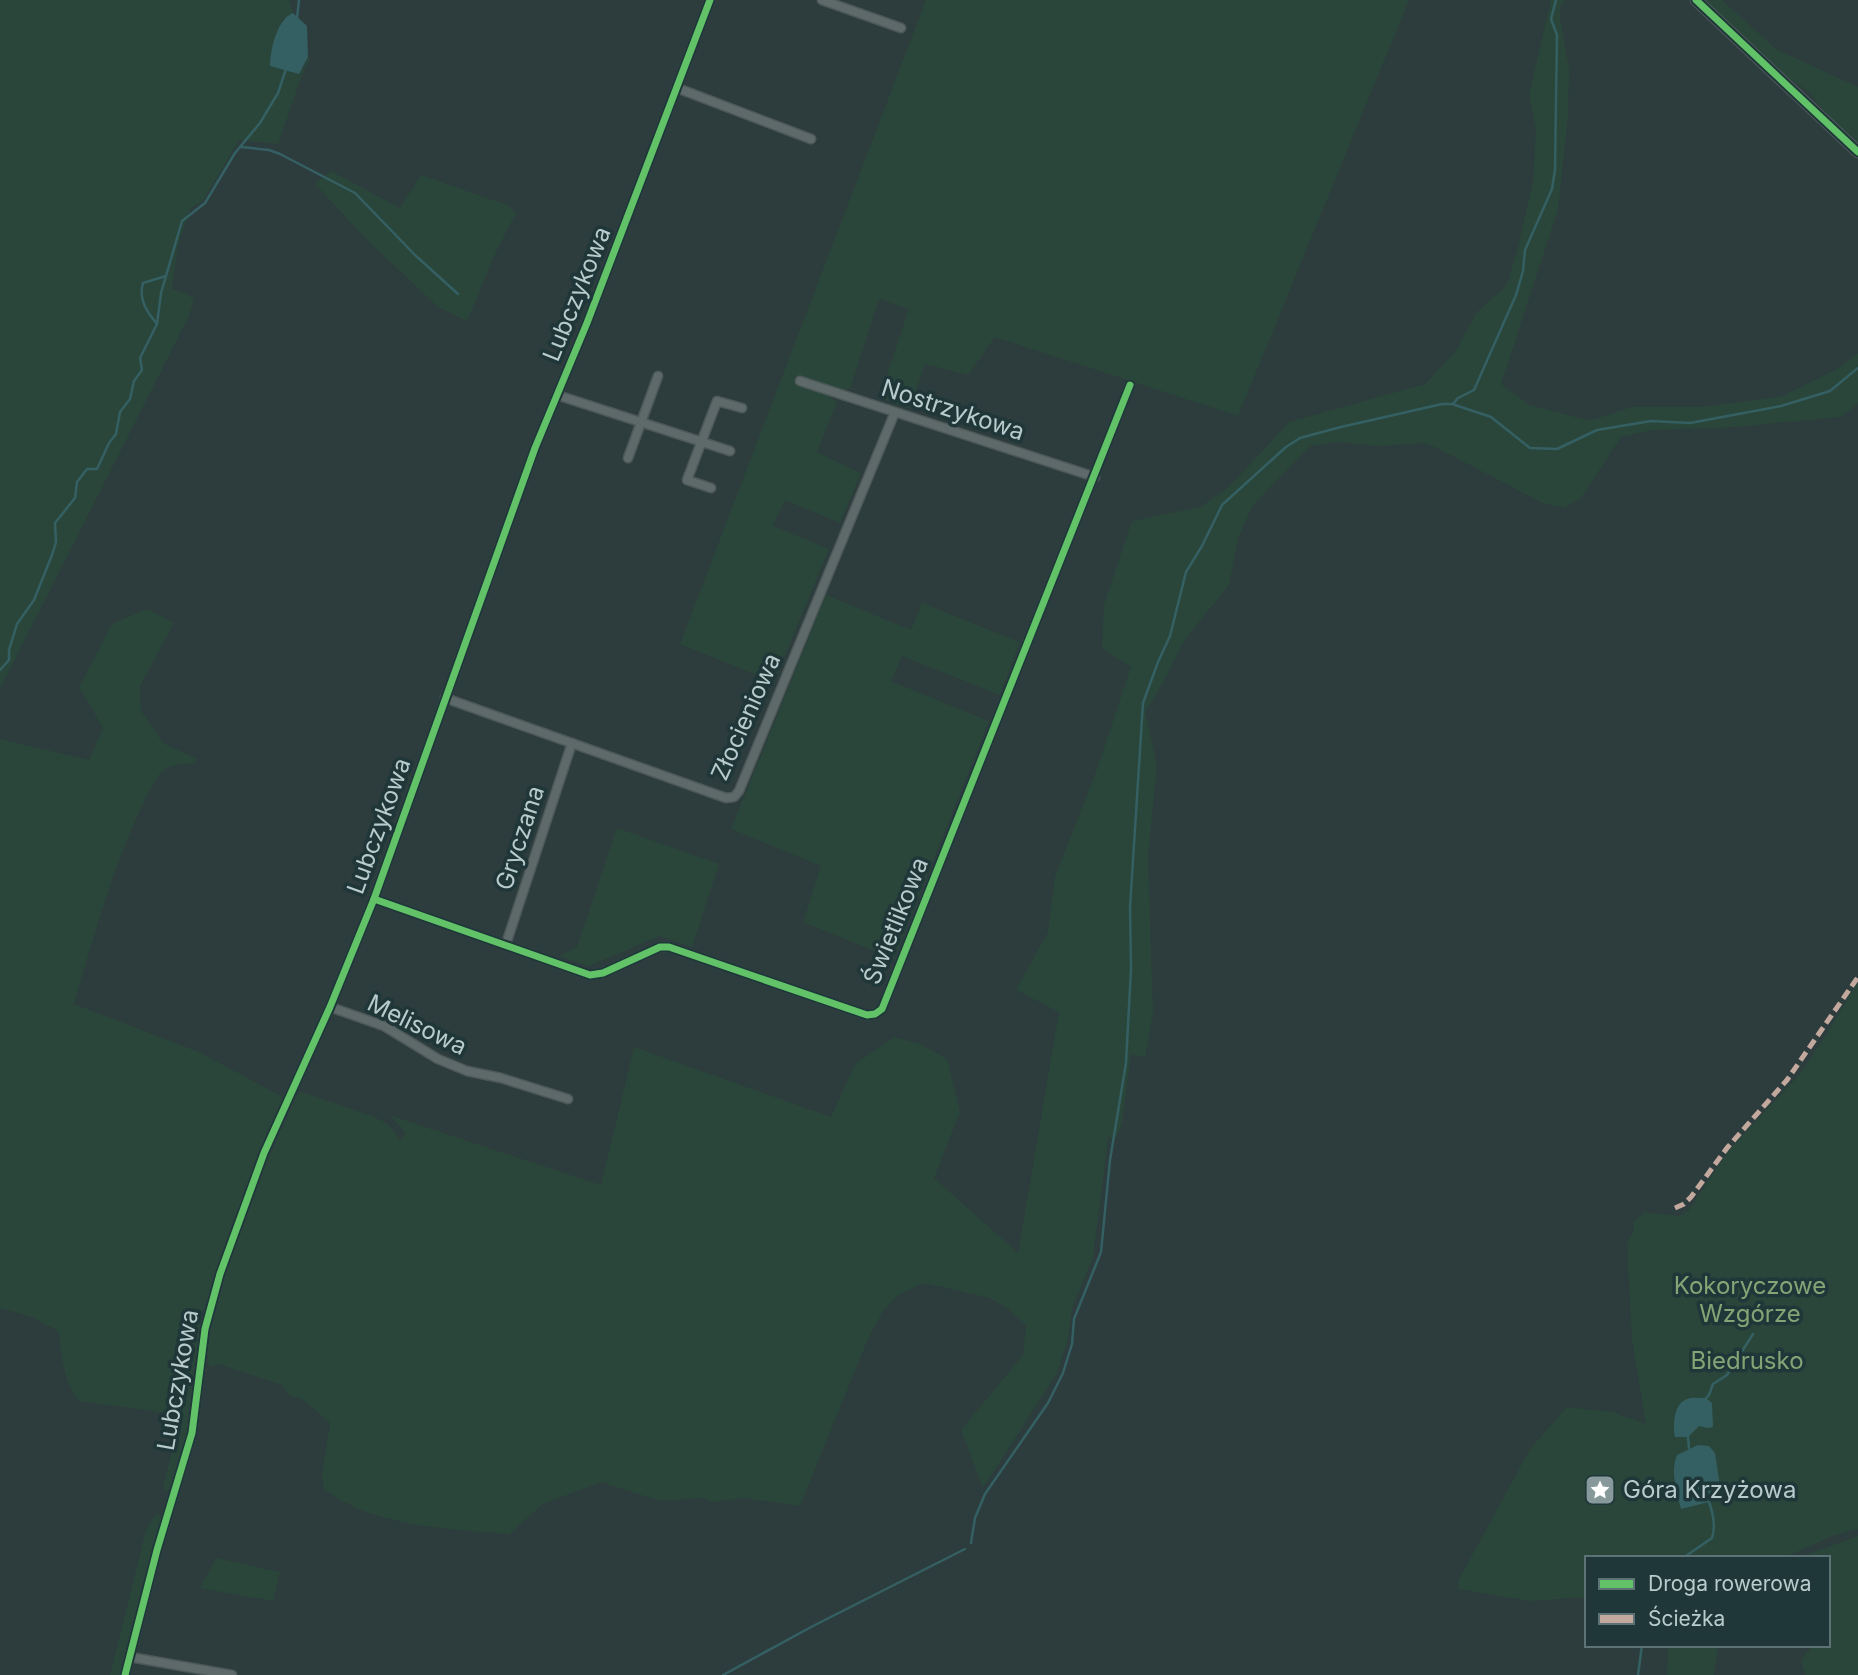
<svg xmlns="http://www.w3.org/2000/svg" width="1858" height="1675" viewBox="0 0 1858 1675" font-family="Inter,sans-serif">
<rect width="100%" height="100%" fill="#2d3c3d"/>
<!-- green -->
<g fill="#2a463a">
<polygon points="0,0 289,0 293,13 282,20 270,59 303,69 308,57 310,60 302,75 278,144 239,140 203,201 191,208 178,244 172,289 186,293 194,300 189,316 0,689"/>
<polygon points="926,0 1409,0 1238,416 995,337 968,375 925,364 910,408 879,398 909,309 879,299 850,389 820,392 837,401 817,452 861,473 840,523 785,500 773,526 829,549 774,682 680,644"/>
<path d="M 1551,0 L 1565,0 L 1561,4 L 1560,17 L 1569,69 L 1568,116 L 1558,210 L 1501,384 L 1530,405 L 1590,421 L 1632,407 L 1703,407 L 1780,397 L 1841,367 L 1858,353 L 1858,403 L 1841,417 L 1735,427 L 1652,430 L 1621,437 L 1581,498 L 1565,508 L 1543,503 L 1437,448 L 1423,443 L 1378,446 L 1336,442 L 1310,446 L 1253,505 L 1238,538 L 1229,585 L 1185,639 L 1164,681 L 1145,712 L 1157,765 L 1148,857 L 1153,1013 L 1145,1057 L 1131,1054 L 1122,1124 L 1113,1144 L 1109,1133 L 1093,1257 L 1072,1309 L 1068,1339 L 1057,1373 L 983,1488 L 961,1430 L 1023,1355 L 1026,1325 L 1007,1308 L 990,1298 L 924,1283 L 898,1295 L 884,1309 L 868,1339 L 800,1506 L 744,1498 L 711,1502 L 702,1498 L 660,1501 L 601,1482 L 543,1504 L 509,1534 C 450,1529 373,1527 324,1489 L 322,1475 L 330,1423 L 302,1399 L 289,1395 L 282,1385 L 218,1364 L 210,1367 C 191,1330 278,1133 299,1091 L 372,1116 L 388,1124 L 400,1140 L 406,1133 L 389,1115 L 601,1185 L 634,1047 L 831,1117 L 855,1064 L 894,1037 L 920,1044 L 947,1059 L 960,1112 L 934,1178 L 1018,1253 L 1059,1012 L 1016,990 L 1048,932 L 1055,877 L 1097,769 L 1131,667 L 1102,649 L 1104,605 L 1132,521 L 1200,507 L 1230,486 L 1289,422 L 1425,384 L 1455,352 L 1477,312 L 1507,285 L 1518,248 L 1533,181 L 1536,129 L 1529,95 Z"/>
<polygon points="1704,0 1722,0 1776,49 1858,87 1858,145 1829,118 1808,91 1787,77"/>
<polygon points="331,171 400,208 421,175 507,205 516,213 496,252 467,321 438,307 368,241 315,184"/>
<polygon points="826,595 911,630 922,603 1020,642 1000,695 902,656 891,681 989,721 894,959 803,922 821,866 731,829"/>
<path d="M 147,609 L 174,623 L 140,686 L 141,711 L 163,743 L 197,759 L 195,763 C 185,764 172,764 164,770 C 157,775 153,785 149,792 C 115,858 95,933 74,1004 L 199,1052 L 283,1097 L 255,1161 L 239,1213 L 201,1316 L 189,1434 L 171,1488 L 165,1492 L 163,1485 L 182,1415 L 79,1401 C 63,1384 62,1352 58,1331 L 32,1317 L 0,1308 L 0,739 L 89,760 L 103,728 L 79,687 L 112,624 Z"/>
<polygon points="617,828 719,864 692,947 660,936 589,966 559,956 577,947"/>
<polygon points="1858,981 1858,1529 1832,1536 1784,1558 1587,1558 1587,1597 1530,1601 1459,1589 1458,1581 1530,1449 1567,1407 1612,1412 1646,1424 1632,1340 1627,1244 1634,1229 1633,1223 1644,1212 1679,1216 1689,1210 1728,1151 1799,1075 1826,1035"/>
<polygon points="156,1513 162,1517 121,1675 110,1675 146,1530"/>
<polygon points="1858,1536 1858,1675 1805,1675 1801,1661 1813,1645 1828,1645 1828,1558 1798,1558"/>
<polygon points="216,1558 280,1572 273,1601 200,1588"/>
<polygon points="1668,1645 1718,1645 1714,1675 1667,1675"/>
</g>
<!-- water -->
<g fill="#356063">
<path d="M 293,13 L 307,26 L 308,57 L 299,74 L 270,66 C 270,50 277,19 293,13 Z"/>
<path d="M 1706,1398 L 1712,1403 L 1713,1427 L 1708,1428 L 1699,1426 L 1688,1437 L 1675,1437 C 1673,1426 1673,1404 1687,1399 C 1692,1397 1700,1398 1706,1398 Z"/>
<path d="M 1698,1445 L 1709,1446 L 1715,1453 L 1721,1493 L 1709,1502 L 1681,1509 C 1677,1492 1670,1472 1677,1455 Z"/>
</g>
<g fill="none" stroke-linecap="round" stroke-linejoin="round">
<!-- stream -->
<g stroke="#356063" stroke-width="2.5">
<polyline points="297,18 299,0"/>
<polyline points="241,147 269,150 280,154 355,193 415,255 458,294"/>
<path d="M 157,324 C 147,312 138,299 143,283 L 166,276"/>
<polyline points="1453,404 1458,398 1474,390 1516,295 1523,271 1525,250 1552,189 1555,170 1557,35 1551,19 1556,0"/>
<polyline points="0,670 9,660 9,650 17,624 34,600 52,555 56,542 55,523 75,498 77,482 87,469 97,469 109,443 116,434 120,412 130,399 134,381 142,370 140,358 157,324 161,293 182,221 205,203 235,153 260,123 278,93 286,69"/>
<polyline points="1706,1398 1709,1395 1713,1384 1727,1375 1753,1334"/>
<polyline points="1688,1437 1689,1448"/>
<polyline points="971,1543 975,1518 985,1494 1048,1403 1063,1373 1072,1344 1074,1319 1101,1252 1110,1160 1126,1063 1131,969 1130,907 1143,703 1158,662 1170,636 1186,572 1202,546 1222,505 1286,447 1300,438 1341,427 1442,404 1452,404 1491,417 1530,448 1557,449 1597,430 1651,421 1690,423 1781,406 1830,391 1858,368"/>
<path d="M 1683,1558 L 1712,1538 C 1716,1526 1713,1513 1709,1502"/>
<polyline points="723,1675 813,1626 965,1549"/>
<polyline points="1638,1675 1642,1645"/>
</g>
<!-- minor casing -->
<g stroke="#4d5859" stroke-width="11">
<g id="minor">
<polyline points="822,0 901,28"/>
<polyline points="677,88 811,139"/>
<polyline points="800,381 1095,477"/>
<polyline points="557,395 730,451"/>
<polyline points="628,458 658,376"/>
<polyline points="711,488 687,480 717,401 742,408"/>
<polyline points="445,698 726,798 734,797 739,791 895,412"/>
<polyline points="374,899 590,975 603,973 660,947 669,947 867,1015 875,1014 882,1009 1130,385"/>
<polyline points="506,944 572,743"/>
<polyline points="330,1007 384,1026 438,1059 467,1071 501,1078 568,1099"/>
<polyline points="130,1657 232,1675"/>
<polyline points="125,1675 157,1550 192,1433 205,1329 220,1274 264,1153 330,1007 374,899 535,448 587,323 710,0"/>
</g>
</g>
<!-- tertiary casing -->
<g stroke="#4d5859" stroke-width="13">
<polyline id="tertiary" points="1696,0 1858,152"/>
</g>
<!-- minor -->
<use href="#minor" stroke="#5e6a6a" stroke-width="8"/>
<!-- tertiary -->
<use href="#tertiary" stroke="#5e6a6a" stroke-width="10"/>
<!-- quiet -->
<polyline stroke="#c3a89e" stroke-width="5" stroke-dasharray="10 5" stroke-linecap="butt" points="1675,1208 1684,1204 1691,1197 1727,1148 1787,1080 1858,977"/>
<!-- cycleway casing -->
<g stroke="#1f3739" stroke-width="11">
<g id="cycleway">
<polyline points="1696,0 1858,152"/>
<polyline points="374,899 590,975 603,973 660,947 669,947 867,1015 875,1014 882,1009 1130,385"/>
<polyline points="125,1675 157,1550 192,1433 205,1329 220,1274 264,1153 330,1007 374,899 535,448 587,323 710,0"/>
</g>
</g>
<!-- cycleway -->
<use href="#cycleway" stroke="#61c268" stroke-width="7"/>
</g>
<!-- icons -->
<defs>
<g id="sight-square" transform="scale(1.575)"><rect x="-9" y="-9" width="18" height="18" rx="4" fill="#87999b" stroke="#1f3739"/><path d="M0-6L1.8-2.2L6-1.7L2.9 1.2L3.7 5.4L0 3.3L-3.7 5.4L-2.9 1.2L-6-1.7L-1.8-2.2Z" fill="#fff"/></g>
</defs>
<g fill-rule="evenodd">
<use href="#sight-square" x="1600" y="1490"/>
</g>
<g text-anchor="middle" stroke-width="7" stroke-linejoin="round" paint-order="stroke">
<!-- street labels -->
<g font-size="24" fill="#b8cbcd" stroke="#1f3739">
<text transform="translate(577 294) rotate(-68)" y="8">Lubczykowa</text>
<text transform="translate(953 410) rotate(18)" y="8">Nostrzykowa</text>
<text transform="translate(746 717) rotate(-66)" y="8">Złocieniowa</text>
<text transform="translate(379 826) rotate(-70)" y="8">Lubczykowa</text>
<text transform="translate(520 838) rotate(-72)" y="8">Gryczana</text>
<text transform="translate(896 921) rotate(-68)" y="8">Świetlikowa</text>
<text transform="translate(417 1025) rotate(26)" y="8">Melisowa</text>
<text transform="translate(178 1380) rotate(-80)" y="8">Lubczykowa</text>
</g>
<!-- park labels -->
<g font-size="24" fill="#83a475" stroke="#1f3739">
<text x="1750" y="1294">Kokoryczowe<tspan x="1750" dy="28">Wzgórze</tspan></text>
<text x="1747" y="1369">Biedrusko</text>
</g>
<!-- poi labels -->
<g font-size="24" fill="#b8cbcd" stroke="#1f3739" text-anchor="start">
<text x="1623" y="1498">Góra Krzyżowa</text>
</g>
</g>
<!-- legend -->
<rect x="1585" y="1556" width="245" height="91" fill="#1f3739" stroke="#5c7274" stroke-width="2"/>
<rect x="1599" y="1579" width="35" height="10" fill="#61c268" stroke="#5c7274" stroke-width="2"/>
<text x="1648" y="1591" font-size="21" fill="#b8cbcd">Droga rowerowa</text>
<rect x="1599" y="1614" width="35" height="10" fill="#c3a89e" stroke="#5c7274" stroke-width="2"/>
<text x="1648" y="1626" font-size="21" fill="#b8cbcd">Ścieżka</text>
</svg>
